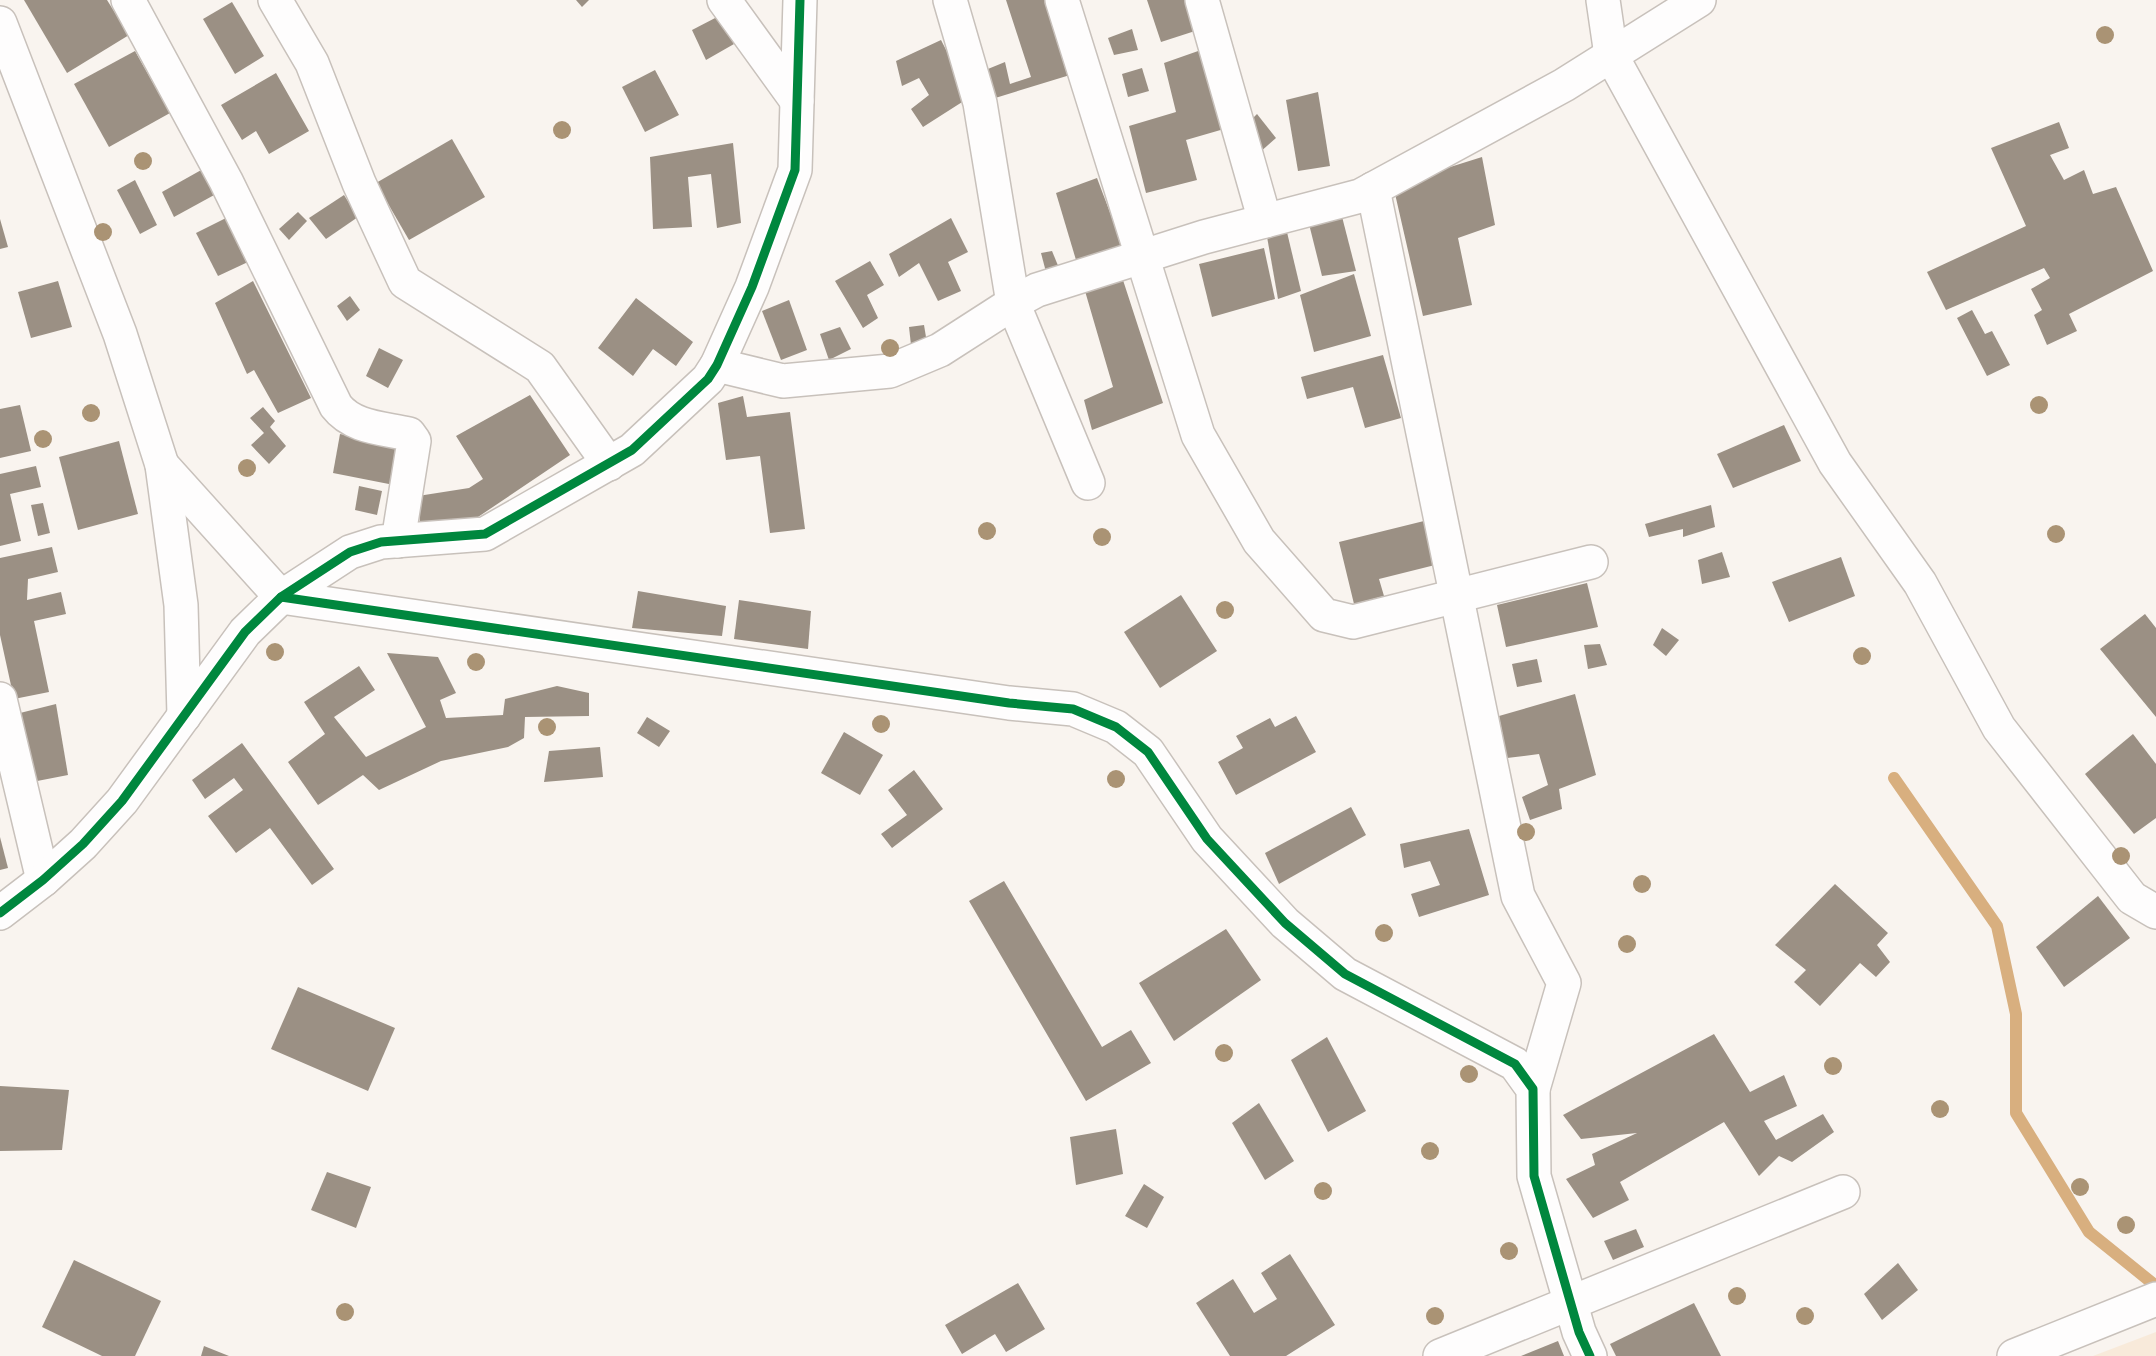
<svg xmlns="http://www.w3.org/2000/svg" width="2156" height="1356" viewBox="0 0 2156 1356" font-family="'Source Sans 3',sans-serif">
<rect width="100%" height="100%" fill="#f9f4ef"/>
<!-- green -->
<polygon fill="#f8eada" points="2156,1332 2156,1356 2093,1356"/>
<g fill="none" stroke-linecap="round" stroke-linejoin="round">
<!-- stream -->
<polyline stroke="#d8af7f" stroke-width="12" points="1894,778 1997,926 2016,1014 2016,1113 2089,1232 2156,1286"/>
</g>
<!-- building -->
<g fill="#9b9084">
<polygon points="24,0 107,0 129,35 67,73"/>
<polygon points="576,0 589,0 582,7"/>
<polygon points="1006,0 1046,0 1070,75 992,99 983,71 1005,62 1010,84 1031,77"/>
<polygon points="1147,0 1185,0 1195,31 1161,42"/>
<polygon points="232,2 264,56 235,74 203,19"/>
<polygon points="719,16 734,44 706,60 692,30"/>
<polygon points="1132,29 1138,50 1114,55 1108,38"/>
<polygon points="941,40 970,97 923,127 911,109 929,95 919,78 902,86 896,61"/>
<polygon points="1201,50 1224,129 1186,140 1197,180 1146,193 1129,126 1176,112 1164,63"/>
<polygon points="135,51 170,113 109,147 74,84"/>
<polygon points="1142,68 1149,91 1128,97 1122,74"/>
<polygon points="655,70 679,115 645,132 622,87"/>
<polygon points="276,73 309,131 269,154 256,131 242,140 221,105"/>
<polygon points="1318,92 1330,166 1298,171 1286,100"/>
<polygon points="1257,114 1276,138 1259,153 1243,128"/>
<polygon points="2059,122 2069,148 2050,155 2064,180 2084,170 2093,194 2116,187 2153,271 2069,314 2077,331 2047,345 2034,315 2042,310 2031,289 2050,278 2044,268 1946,310 1927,272 2026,226 1991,148"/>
<polygon points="452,139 485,197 409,240 376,183"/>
<polygon points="733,143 741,223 717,228 711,174 688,177 692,227 653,229 650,157"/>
<polygon points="1482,157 1495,225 1458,238 1472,305 1423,316 1393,185"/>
<polygon points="203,169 216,194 174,217 162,192"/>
<polygon points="1097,178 1123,247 1076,260 1056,193"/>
<polygon points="135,180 157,225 140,234 117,190"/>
<polygon points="344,195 358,217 326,239 309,218"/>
<polygon points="1339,205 1356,271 1322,276 1307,216"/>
<polygon points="298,212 307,221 289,240 279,229"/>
<polygon points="226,218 248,262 218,276 196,233"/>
<polygon points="951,218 968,252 948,262 961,291 938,301 919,263 899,277 889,254"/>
<polygon points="0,219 8,247 0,249"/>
<polygon points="1286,228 1301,291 1278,299 1266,231"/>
<polygon points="1264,248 1275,299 1212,317 1199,264"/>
<polygon points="1052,251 1059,268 1046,272 1041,253"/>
<polygon points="870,261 884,285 867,295 878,318 863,328 835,281"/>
<polygon points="1354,274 1371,336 1314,352 1300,295"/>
<polygon points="1122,277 1163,403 1092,430 1084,400 1113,387 1085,291"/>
<polygon points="58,281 72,327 31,338 18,292"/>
<polygon points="253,281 311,398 278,413 254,370 247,374 215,303"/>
<polygon points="350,296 360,310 347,321 337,306"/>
<polygon points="636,298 693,342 676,366 653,349 633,376 598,348"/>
<polygon points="789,300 807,350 781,360 762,311"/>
<polygon points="1972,310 1985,334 1992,331 2010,365 1987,376 1957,318"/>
<polygon points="924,325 927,343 911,345 909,327"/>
<polygon points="840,327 851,349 829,360 820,334"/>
<polygon points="379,348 403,360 388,388 366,376"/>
<polygon points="1383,355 1401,418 1365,428 1353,387 1307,399 1301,377"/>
<polygon points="530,395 570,455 478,517 420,524 418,496 469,488 483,479 456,436"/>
<polygon points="743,396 747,417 790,412 805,529 770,533 760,456 726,460 718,403"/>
<polygon points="20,405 31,451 0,458 0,409"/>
<polygon points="263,407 275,421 270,427 286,446 269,464 251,445 264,433 250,418"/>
<polygon points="1784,425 1801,461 1733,488 1717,454"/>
<polygon points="340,434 406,446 399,486 333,473"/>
<polygon points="119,441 138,514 78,530 59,457"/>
<polygon points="36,466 41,487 10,494 21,541 0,546 0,474"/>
<polygon points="359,486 382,491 377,515 355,510"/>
<polygon points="43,503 50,533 38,536 31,505"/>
<polygon points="1711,505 1715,527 1683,537 1683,529 1649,537 1645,524"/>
<polygon points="1428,520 1439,564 1379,579 1384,596 1354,604 1339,542"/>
<polygon points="52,547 58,572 28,579 27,600 61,592 66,614 34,621 49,692 14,699 0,635 0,558"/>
<polygon points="1722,552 1730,577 1702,584 1698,560"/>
<polygon points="1841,557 1855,596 1789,622 1772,582"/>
<polygon points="1587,583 1598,627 1506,647 1497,605"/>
<polygon points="638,591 726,606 722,636 632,628"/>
<polygon points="1181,595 1217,651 1160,688 1124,632"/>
<polygon points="739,600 811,611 808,649 734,639"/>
<polygon points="2145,614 2156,628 2156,717 2100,649"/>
<polygon points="1662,628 1679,640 1666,656 1653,645"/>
<polygon points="1600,644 1607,665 1588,669 1584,645"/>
<polygon points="387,653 438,657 456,693 440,700 446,718 503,715 505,699 557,686 589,693 589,716 525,717 524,738 508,747 441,761 379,790 363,775 318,805 288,762 325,734 304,702 359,666 375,690 334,717 366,757 426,727"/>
<polygon points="1537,659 1542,682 1517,687 1512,664"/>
<polygon points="1575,694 1596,775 1559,789 1562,809 1530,820 1522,797 1548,785 1539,754 1507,758 1499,716"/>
<polygon points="56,704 68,775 32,782 20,713"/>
<polygon points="1296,716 1316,752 1236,795 1218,762 1243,748 1236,736 1270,718 1275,727"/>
<polygon points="647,717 670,731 659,747 637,733"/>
<polygon points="844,732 883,755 860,795 821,773"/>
<polygon points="2133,734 2156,764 2156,818 2134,834 2085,774"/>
<polygon points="242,743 334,869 312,885 270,828 236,853 208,816 243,790 234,778 205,799 192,780"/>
<polygon points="600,747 603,777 544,782 549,751"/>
<polygon points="914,770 943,809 892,848 881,834 907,815 888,790"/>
<polygon points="1351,807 1366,835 1279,884 1265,853"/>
<polygon points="1469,829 1489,895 1419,917 1411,894 1440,885 1430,861 1404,868 1400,844"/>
<polygon points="0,837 8,868 0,870"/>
<polygon points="1004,881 1102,1047 1131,1030 1151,1063 1086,1101 969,901"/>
<polygon points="1835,884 1888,933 1877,945 1890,962 1876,977 1860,963 1820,1006 1794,982 1806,970 1775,945"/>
<polygon points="2098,896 2130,938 2064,987 2036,947"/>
<polygon points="1226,929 1261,980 1174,1041 1139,983"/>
<polygon points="298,987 395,1028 368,1091 271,1049"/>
<polygon points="1714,1034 1750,1092 1784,1075 1797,1106 1764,1121 1776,1140 1823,1114 1834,1132 1792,1162 1779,1156 1759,1176 1724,1122 1620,1182 1629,1200 1593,1218 1566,1179 1595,1165 1592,1154 1637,1133 1581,1139 1563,1115"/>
<polygon points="1327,1037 1366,1111 1328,1132 1291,1060"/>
<polygon points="0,1086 69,1090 62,1150 0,1151"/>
<polygon points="1259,1103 1294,1161 1265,1180 1232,1123"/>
<polygon points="1116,1129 1123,1174 1076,1185 1070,1137"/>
<polygon points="327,1172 371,1187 356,1228 311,1210"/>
<polygon points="1144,1184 1164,1197 1147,1228 1125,1216"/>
<polygon points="1636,1229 1644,1247 1613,1260 1604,1241"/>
<polygon points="1290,1254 1335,1325 1286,1356 1230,1356 1196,1303 1233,1279 1254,1313 1277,1299 1261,1273"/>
<polygon points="74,1260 161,1301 135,1356 102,1356 42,1327"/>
<polygon points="1898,1263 1918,1290 1882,1320 1864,1294"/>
<polygon points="1018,1283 1045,1329 1006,1352 995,1334 962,1354 945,1325"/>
<polygon points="1694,1303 1721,1356 1616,1356 1610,1344"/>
<polygon points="1558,1341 1564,1356 1521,1356"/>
<polygon points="204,1346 229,1356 201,1356"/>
</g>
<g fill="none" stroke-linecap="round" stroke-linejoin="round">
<!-- minor casing -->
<g stroke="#c8c1bb" stroke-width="36">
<g id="minor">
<path d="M 128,0 L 226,181 L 336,406 C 353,428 383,428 409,434 L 414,441 L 398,541"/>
<polyline points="275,0 312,63 359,183 405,282 540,367 609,464"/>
<polyline points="724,0 797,101"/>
<polyline points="950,0 980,103 1013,303 1088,483"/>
<polyline points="1062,0 1198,435 1259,541 1324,615 1353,622 1591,562"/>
<polyline points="1202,0 1265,221"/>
<polyline points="1603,0 1611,55 1835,463 1920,583 1999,728 2132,898 2156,912"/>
<polyline points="0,23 120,334 162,465 181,605 184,716"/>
<polyline points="1373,189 1518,896 1564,983 1533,1089"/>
<polyline points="717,365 783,381 890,371 940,350 1013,303 1037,290 1204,237 1360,196 1564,85 1699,0"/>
<polyline points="162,465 281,597 1009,703 1073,709 1116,727 1148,752 1207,839 1285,923 1345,974 1515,1064 1533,1089 1534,1176 1579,1332 1590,1356"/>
<polyline points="0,699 43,880"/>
<polyline points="0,913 43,880 83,844 122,801 245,632 281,597 350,552 381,542 485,534 632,450 708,379 717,365 752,287 795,170 800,0"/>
<polyline points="1440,1356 1843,1192"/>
<polyline points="2014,1356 2156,1299"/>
</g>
</g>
<!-- minor -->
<use href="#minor" stroke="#fefdfd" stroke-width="33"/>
<!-- cycleway casing -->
<g stroke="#fff" stroke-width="13">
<g id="cycleway">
<polyline points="281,597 1009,703 1073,709 1116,727 1148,752 1207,839 1285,923 1345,974 1515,1064 1533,1089 1534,1176 1579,1332 1590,1356"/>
<polyline points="0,913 43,880 83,844 122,801 245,632 281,597 350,552 381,542 485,534 632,450 708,379 717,365 752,287 795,170 800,0"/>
</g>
</g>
<!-- cycleway -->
<use href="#cycleway" stroke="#00873e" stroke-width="9"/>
</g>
<!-- trees -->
<g fill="#aa9374">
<circle cx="2105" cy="35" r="9"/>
<circle cx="562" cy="130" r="9"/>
<circle cx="143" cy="161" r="9"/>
<circle cx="103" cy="232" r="9"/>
<circle cx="890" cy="348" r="9"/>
<circle cx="2039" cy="405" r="9"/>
<circle cx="91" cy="413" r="9"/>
<circle cx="43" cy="439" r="9"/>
<circle cx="247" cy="468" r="9"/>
<circle cx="987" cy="531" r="9"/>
<circle cx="2056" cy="534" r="9"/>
<circle cx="1102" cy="537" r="9"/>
<circle cx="1225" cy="610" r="9"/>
<circle cx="275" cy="652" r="9"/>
<circle cx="1862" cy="656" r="9"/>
<circle cx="476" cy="662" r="9"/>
<circle cx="881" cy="724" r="9"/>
<circle cx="547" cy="727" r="9"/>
<circle cx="1116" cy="779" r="9"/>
<circle cx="1526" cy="832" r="9"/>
<circle cx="2121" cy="856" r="9"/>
<circle cx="1642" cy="884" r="9"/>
<circle cx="1384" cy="933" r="9"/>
<circle cx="1627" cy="944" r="9"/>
<circle cx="1224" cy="1053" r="9"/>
<circle cx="1833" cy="1066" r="9"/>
<circle cx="1469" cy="1074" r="9"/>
<circle cx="1940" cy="1109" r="9"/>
<circle cx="1430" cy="1151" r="9"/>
<circle cx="2080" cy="1187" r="9"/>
<circle cx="1323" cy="1191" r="9"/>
<circle cx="2126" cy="1225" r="9"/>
<circle cx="1509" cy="1251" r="9"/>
<circle cx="1737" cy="1296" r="9"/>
<circle cx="345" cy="1312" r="9"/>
<circle cx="1435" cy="1316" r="9"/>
<circle cx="1805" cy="1316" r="9"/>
</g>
</svg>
